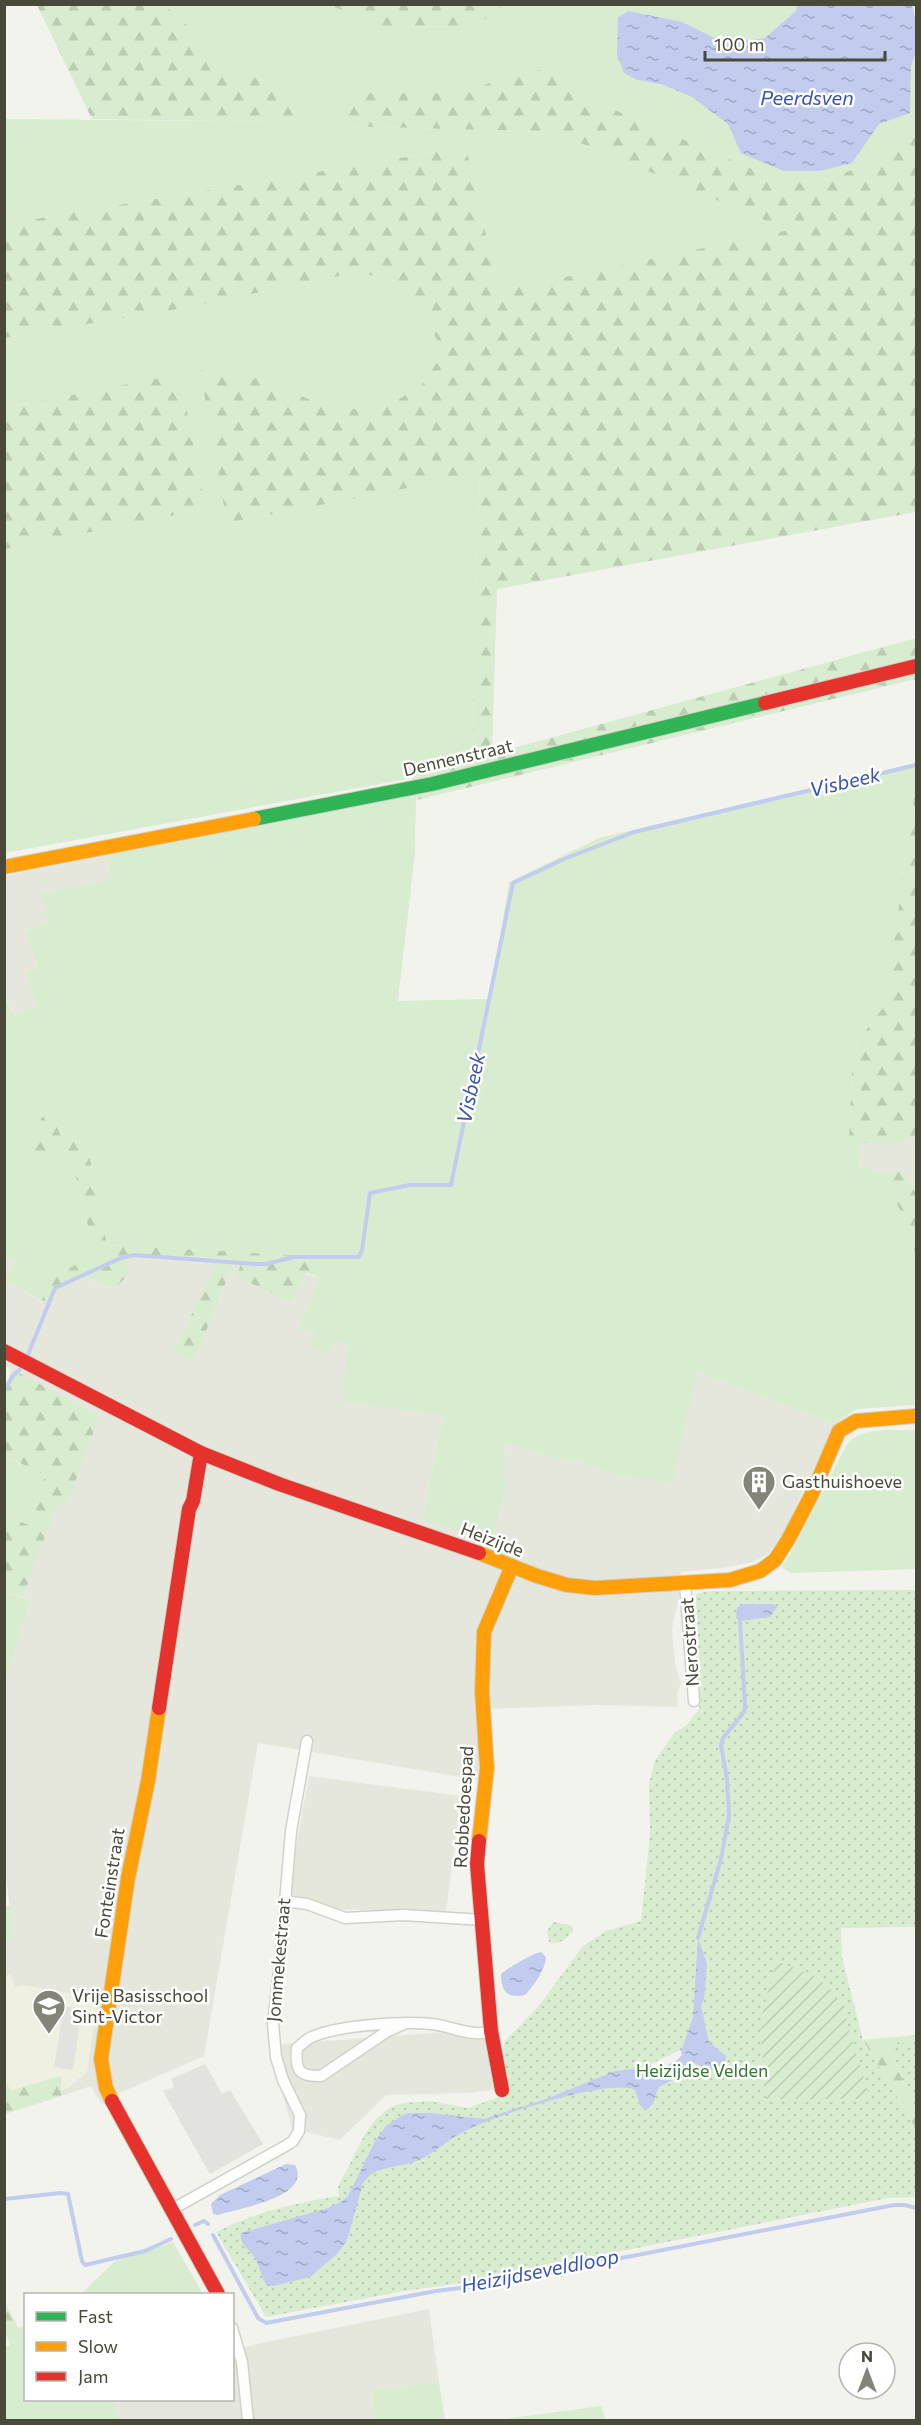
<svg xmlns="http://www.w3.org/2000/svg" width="921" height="2425" viewBox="0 0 921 2425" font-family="Commissioner,sans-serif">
<defs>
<pattern id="forest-firs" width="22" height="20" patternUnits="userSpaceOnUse" patternTransform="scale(1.5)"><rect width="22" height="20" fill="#d8ecd0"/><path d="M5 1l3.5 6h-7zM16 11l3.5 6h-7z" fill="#bbccb3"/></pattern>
<pattern id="park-dots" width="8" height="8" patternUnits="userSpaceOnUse" patternTransform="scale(1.5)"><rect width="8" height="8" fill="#d8ecd0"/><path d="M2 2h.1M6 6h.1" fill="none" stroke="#bbccb3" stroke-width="1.8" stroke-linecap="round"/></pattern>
<pattern id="garden-furrows" width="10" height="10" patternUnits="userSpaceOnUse" patternTransform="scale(1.5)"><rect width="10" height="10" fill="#d8ecd0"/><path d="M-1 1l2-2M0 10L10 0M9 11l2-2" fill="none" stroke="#bbccb3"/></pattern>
<pattern id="water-ripples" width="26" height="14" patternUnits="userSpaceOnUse" patternTransform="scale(1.5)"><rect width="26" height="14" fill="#c1ccee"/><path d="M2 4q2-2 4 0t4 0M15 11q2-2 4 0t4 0" fill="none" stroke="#9fa8c2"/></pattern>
</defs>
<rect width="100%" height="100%" fill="#f3f3ee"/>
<!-- residential -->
<g fill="#e6e7dc">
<polygon points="106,855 111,880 50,923 25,931 38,968 26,971 38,1006 15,1015 5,997 4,876"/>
<polygon points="916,1138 915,1171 916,1172 916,1194 905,1172 879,1171 859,1166 862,1142 890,1144"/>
<polygon points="4,1256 15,1263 6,1280 47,1305 59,1289 75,1279 90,1277 94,1281 108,1287 116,1287 128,1257 218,1264 173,1351 194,1361 234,1262 320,1277 300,1329 313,1331 311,1349 332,1352 334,1341 349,1343 443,1415 423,1520 491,1543 506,1490 504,1441 571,1462 582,1461 613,1474 697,1372 835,1424 783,1534 767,1555 753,1562 722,1568 681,1572 681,1587 672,1629 675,1663 681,1684 677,1692 678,1707 598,1705 483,1709 484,1781 258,1743 204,2056 122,2092 101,2104 91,2086 61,2096 61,2076 5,2083 5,1940 13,1938 4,1857 5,1686 30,1600 23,1597 58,1501 65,1506 100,1415 5,1366"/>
<polygon points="309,1776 461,1796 446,1912 285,1908"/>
<polygon points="487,2029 493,2090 468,2093 386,2095 340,2140 292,2129 270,2045"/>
<polygon points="429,2309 439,2382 372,2390 375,2420 118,2420 115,2400 232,2400 233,2352 252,2345"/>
</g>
<!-- education -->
<polygon fill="#eff0e1" points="11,1974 15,1987 23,1985 98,1998 87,2072 68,2088 5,2105 5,1977"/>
<!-- grass -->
<g fill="#d8ecd0">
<polygon points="164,5 330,5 379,26 475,27 503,5 916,5 916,123 890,156 830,178 787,184 592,100 555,67 501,77 468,93 367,93 343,126 554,132 791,230 499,291 466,147 5,224 5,119 294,122 289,90 226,68 192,30"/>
<polygon points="358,272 404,283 444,352 421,386 375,413 311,400 260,379 228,523 480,473 475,593 473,763 412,778 5,853 5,549 206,509 180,375 5,408 5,338 184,308"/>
<polygon points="916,763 916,784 885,1005 858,1041 852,1066 849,1141 862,1142 859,1166 879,1171 912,1232 908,1234 916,1254 916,1405 856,1409 835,1424 697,1372 672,1483 613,1474 582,1461 571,1462 504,1442 506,1490 491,1543 423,1520 443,1415 343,1402 348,1343 334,1341 332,1353 311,1349 313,1331 299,1330 320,1277 331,1257 107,1245 88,1149 62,1136 41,1118 41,1136 32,1157 70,1152 96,1259 73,1266 48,1281 42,1301 5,1280 15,1263 4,1256 4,997 15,1015 37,1006 26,971 38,968 25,931 50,923 41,894 111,880 106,855 416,794 415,853 398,1001 490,999 509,882 599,838"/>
<path d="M 916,1430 L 916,1569 L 791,1573 L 781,1567 L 789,1557 L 847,1444 C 863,1426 894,1431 916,1430 Z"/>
<polygon points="4,1456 45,1475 31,1526 5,1515"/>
<polygon points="5,1592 30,1600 5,1686 4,1592"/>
<polygon points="11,1905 13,1938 5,1940 4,1907"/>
<polygon points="173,2242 203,2294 81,2294 115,2261"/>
<polygon points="25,2325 26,2400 115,2400 118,2420 5,2420 5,2348 10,2345 6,2334"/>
<polygon points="439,2382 445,2420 375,2420 372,2390"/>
<polygon points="601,2406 606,2420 497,2420"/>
</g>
<!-- forest -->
<g fill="url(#forest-firs)">
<polygon points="37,5 164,5 192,30 226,68 290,90 294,122 92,119"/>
<polygon points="330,5 503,4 503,5 475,27 379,26"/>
<polygon points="555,67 592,100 787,184 830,178 890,156 916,123 916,512 497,589 492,754 916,638 916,679 417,800 412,778 473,763 475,593 480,474 227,523 200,370 260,379 311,400 375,413 421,386 444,352 404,283 358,272 184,308 5,338 5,224 466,147 499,291 789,230 554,132 342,126 343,103 367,93 468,93 501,77"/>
<polygon points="180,374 206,509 5,549 5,408"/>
<polygon points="916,784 916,1138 890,1144 849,1142 852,1066 858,1041 885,1005"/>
<path d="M 51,1114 L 61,1136 L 77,1130 L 88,1149 L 107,1245 L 331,1257 L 320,1277 L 306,1273 L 291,1302 L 237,1277 L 241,1263 L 234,1262 L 194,1361 L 173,1351 L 217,1264 L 128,1257 L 128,1275 L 116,1287 C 106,1287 97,1284 90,1277 C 69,1280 59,1289 47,1306 L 42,1301 L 47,1281 L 73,1266 L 96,1259 L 70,1153 L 32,1157 L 29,1149 L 41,1136 L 41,1118 Z"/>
<polygon points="879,1171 905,1172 916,1194 916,1254 907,1233 912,1232"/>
<polygon points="11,1369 100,1415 66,1506 58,1502 23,1597 5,1592 5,1515 31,1526 45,1475 5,1456 5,1397"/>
<polygon points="916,2035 916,2042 888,2046 916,2110 916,2129 863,2040"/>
<polygon points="61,2076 61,2096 5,2114 5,2083 12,2090"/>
<polygon points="5,2303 19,2329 6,2334 5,2332"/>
</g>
<!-- park -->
<g fill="url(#park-dots)">
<path d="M 916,1590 L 916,1927 L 841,1928 L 842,1957 L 863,2040 L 916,2129 L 916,2197 L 888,2198 L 460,2283 L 399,2292 L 266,2317 L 216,2232 C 256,2212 295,2203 339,2196 L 338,2187 L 365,2134 L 377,2118 L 389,2108 L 403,2103 L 430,2101 L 468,2108 L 510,2093 L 503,2047 L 505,2041 L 538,2007 L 583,1946 L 606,1931 L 641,1921 L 650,1834 L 649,1784 L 655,1760 L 675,1732 L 686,1726 L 699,1709 L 696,1594 L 709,1591 Z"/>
<path d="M 553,1922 L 571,1925 L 573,1931 C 567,1938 559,1946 549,1942 L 547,1931 Z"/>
<polygon points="916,2042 916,2110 888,2045"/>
</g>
<!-- garden -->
<path fill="url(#garden-furrows)" d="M 776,1961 C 804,1972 828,1977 842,2006 L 870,2099 L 766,2099 L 760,2023 Z"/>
<!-- parking -->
<g fill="#e2e2de">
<polygon points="64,2006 82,2009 73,2070 54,2067"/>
<polygon points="205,2064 222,2094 230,2090 263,2144 210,2174 163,2091 174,2087 171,2079"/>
</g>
<!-- water -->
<g fill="url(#water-ripples)">
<polygon points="797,5 912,5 916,24 916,52 911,66 910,113 879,124 852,163 820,171 784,171 741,153 728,124 692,97 661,84 637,80 624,73 617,55 618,18 628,11 682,22 725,43 765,38 796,11"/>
<polygon points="742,1604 774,1604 777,1607 770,1617 740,1621 736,1618 737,1608"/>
<path d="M 698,1938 L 707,1964 L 704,1999 L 701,2006 L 708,2038 L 710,2043 L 726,2056 L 725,2067 L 710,2071 L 692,2062 L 682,2075 L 659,2087 C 654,2096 656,2106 645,2110 L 640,2105 L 635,2090 C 611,2077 490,2117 463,2132 C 449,2139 434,2153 421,2159 C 402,2169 377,2163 363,2183 L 347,2240 L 338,2253 L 310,2277 L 273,2286 L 268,2286 C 260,2278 261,2268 255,2258 C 250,2250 239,2244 241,2233 L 328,2208 L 341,2202 L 348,2196 L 374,2143 L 386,2126 L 401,2116 L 408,2113 L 429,2113 L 484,2119 L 546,2099 L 615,2071 L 652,2067 L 681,2052 L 693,2017 Z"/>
<path d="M 541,1952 L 546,1957 C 545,1971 534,1985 525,1995 C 507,1999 501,1991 501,1974 C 508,1968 533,1953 541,1952 Z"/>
<path d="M 286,2164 L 295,2165 C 313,2198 237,2208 218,2215 L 213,2214 L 211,2204 L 220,2195 Z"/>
</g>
<!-- pier -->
<polygon fill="#f3f3ee" points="680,2050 682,2055 676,2061 653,2072 651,2064"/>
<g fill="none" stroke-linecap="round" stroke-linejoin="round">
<!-- stream -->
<g stroke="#c1ccee" stroke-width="4">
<polyline points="27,1357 55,1288 121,1258 134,1255 255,1264 266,1264 294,1257 359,1257 362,1250 370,1193 410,1185 451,1185 513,883 564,859 634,832 916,765"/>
<polyline points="4,1392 12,1377 20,1369"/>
<polyline points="698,1938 721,1859 729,1816 727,1779 721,1745 723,1738 744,1712 745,1705 740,1621"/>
<polyline points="4,2199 61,2193 68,2194 82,2261 85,2265 145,2251 171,2239"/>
<polyline points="195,2225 204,2221 208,2224"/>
<polyline points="213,2235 258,2318 266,2323 436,2291 469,2287 550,2272 894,2205 905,2205 916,2208"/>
</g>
<!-- street casing -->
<g stroke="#d1d1cb" stroke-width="13">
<g id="street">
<polyline points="685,1583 694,1701"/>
<polyline points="284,1901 307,1904 345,1918 403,1915 483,1920"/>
<path d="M 404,2024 L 386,2032 L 321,2076 C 298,2077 295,2069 297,2048 C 301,2045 304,2042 308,2039 C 332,2025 404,2021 432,2024 C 451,2026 473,2038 491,2031"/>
<polyline points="171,2210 289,2144 293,2141 299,2131 300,2115 283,2080 276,2057 273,2024 280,1962 291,1831 307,1741"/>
<polyline points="232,2328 242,2362 248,2420"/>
</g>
</g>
<!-- fast casing -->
<g stroke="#d2d3c7" stroke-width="16">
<polyline id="fast" points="254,819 432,784 765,703"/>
</g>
<!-- slow casing -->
<g stroke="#d2d3c7" stroke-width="16">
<g id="slow">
<polyline points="4,867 254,819"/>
<polyline points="479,1553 537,1576 567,1585 595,1588 730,1580 760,1571 775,1560 788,1540 812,1494 839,1431 856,1421 916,1416"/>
<polyline points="479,1841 487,1768 482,1692 484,1632 512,1566"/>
<polyline points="112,2101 106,2088 101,2059 128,1878 148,1781 159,1708"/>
</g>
</g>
<!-- jam casing -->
<g stroke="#d2d3c7" stroke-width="16">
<g id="jam">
<polyline points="765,703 916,666"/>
<polyline points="4,1351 201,1453 279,1484 479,1553"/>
<polyline points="159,1708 189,1509 193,1501 201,1453"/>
<polyline points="479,1841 477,1864 491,2031 502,2090"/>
<polyline points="112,2101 218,2294"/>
</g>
</g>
<!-- street -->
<use href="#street" stroke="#fdfdfc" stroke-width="10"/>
<!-- fast -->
<use href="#fast" stroke="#30b455" stroke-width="14"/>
<!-- slow -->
<use href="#slow" stroke="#ff9f0a" stroke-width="14"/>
<!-- jam -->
<use href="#jam" stroke="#e5322d" stroke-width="14"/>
</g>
<!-- icons -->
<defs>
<g id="building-pin" transform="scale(1.725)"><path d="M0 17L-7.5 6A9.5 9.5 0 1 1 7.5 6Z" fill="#848478" stroke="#fff"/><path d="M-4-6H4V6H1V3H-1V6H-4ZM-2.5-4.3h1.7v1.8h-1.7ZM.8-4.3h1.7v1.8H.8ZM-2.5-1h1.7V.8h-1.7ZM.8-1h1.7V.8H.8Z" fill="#fff"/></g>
<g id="school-pin" transform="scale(1.725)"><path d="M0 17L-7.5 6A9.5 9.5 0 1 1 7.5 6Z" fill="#848478" stroke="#fff"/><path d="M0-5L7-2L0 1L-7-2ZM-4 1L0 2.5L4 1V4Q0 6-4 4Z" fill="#fff"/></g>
</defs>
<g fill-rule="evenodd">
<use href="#building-pin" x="759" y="1482"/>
<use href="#school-pin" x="49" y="2006"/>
</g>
<g text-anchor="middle" stroke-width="5" stroke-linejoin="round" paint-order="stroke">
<!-- street labels -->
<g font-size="18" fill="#494939" stroke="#fff">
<text transform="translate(458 758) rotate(-13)" y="6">Dennenstraat</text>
<text transform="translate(492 1540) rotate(21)" y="6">Heizijde</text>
<text transform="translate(690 1642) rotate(-94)" y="6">Nerostraat</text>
<text transform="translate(464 1807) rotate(-87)" y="6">Robbedoespad</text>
<text transform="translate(110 1883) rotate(-81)" y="6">Fonteinstraat</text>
<text transform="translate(279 1960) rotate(-85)" y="6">Jommekestraat</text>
</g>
<!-- poi labels -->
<g font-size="18" fill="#494939" stroke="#fff" text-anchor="start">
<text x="782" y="1488">Gasthuishoeve</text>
<text x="72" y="2002">Vrije Basisschool<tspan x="72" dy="21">Sint-Victor</tspan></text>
</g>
<!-- park labels -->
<g font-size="18" fill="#317a2e" stroke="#fff">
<text x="702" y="2077">Heizijdse Velden</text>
</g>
<!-- water labels -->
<g font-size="20" font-style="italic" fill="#3653b2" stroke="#fff">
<text x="807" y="105">Peerdsven</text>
<text transform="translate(845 782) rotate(-13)" y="7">Visbeek</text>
<text transform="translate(471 1088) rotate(-78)" y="7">Visbeek</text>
<text transform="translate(540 2271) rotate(-11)" y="7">Heizijdseveldloop</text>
</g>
</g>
<!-- border -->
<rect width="921" height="2425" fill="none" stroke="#494939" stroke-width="12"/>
<!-- legend -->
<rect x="24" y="2293" width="210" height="108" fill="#ffffff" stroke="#b6b6b0" stroke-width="1.5"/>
<rect x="36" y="2312" width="30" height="9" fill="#30b455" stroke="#b6b6b0" stroke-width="1.5"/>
<text x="78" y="2323" font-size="18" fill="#494939">Fast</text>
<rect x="36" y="2342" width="30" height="9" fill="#ff9f0a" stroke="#b6b6b0" stroke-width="1.5"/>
<text x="78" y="2353" font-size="18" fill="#494939">Slow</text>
<rect x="36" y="2372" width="30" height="9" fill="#e5322d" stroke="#b6b6b0" stroke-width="1.5"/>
<text x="78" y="2383" font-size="18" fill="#494939">Jam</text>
<!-- north arrow -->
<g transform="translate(867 2371)"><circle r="28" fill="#ffffff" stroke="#b6b6b0" stroke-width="1.5"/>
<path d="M0-4.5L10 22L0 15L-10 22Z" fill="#848478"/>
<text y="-9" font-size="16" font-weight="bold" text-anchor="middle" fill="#494939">N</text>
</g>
<!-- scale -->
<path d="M705 51v9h180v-9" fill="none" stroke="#494939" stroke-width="3"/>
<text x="714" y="51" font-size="18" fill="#494939" stroke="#ffffff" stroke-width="4.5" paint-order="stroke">100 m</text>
</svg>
